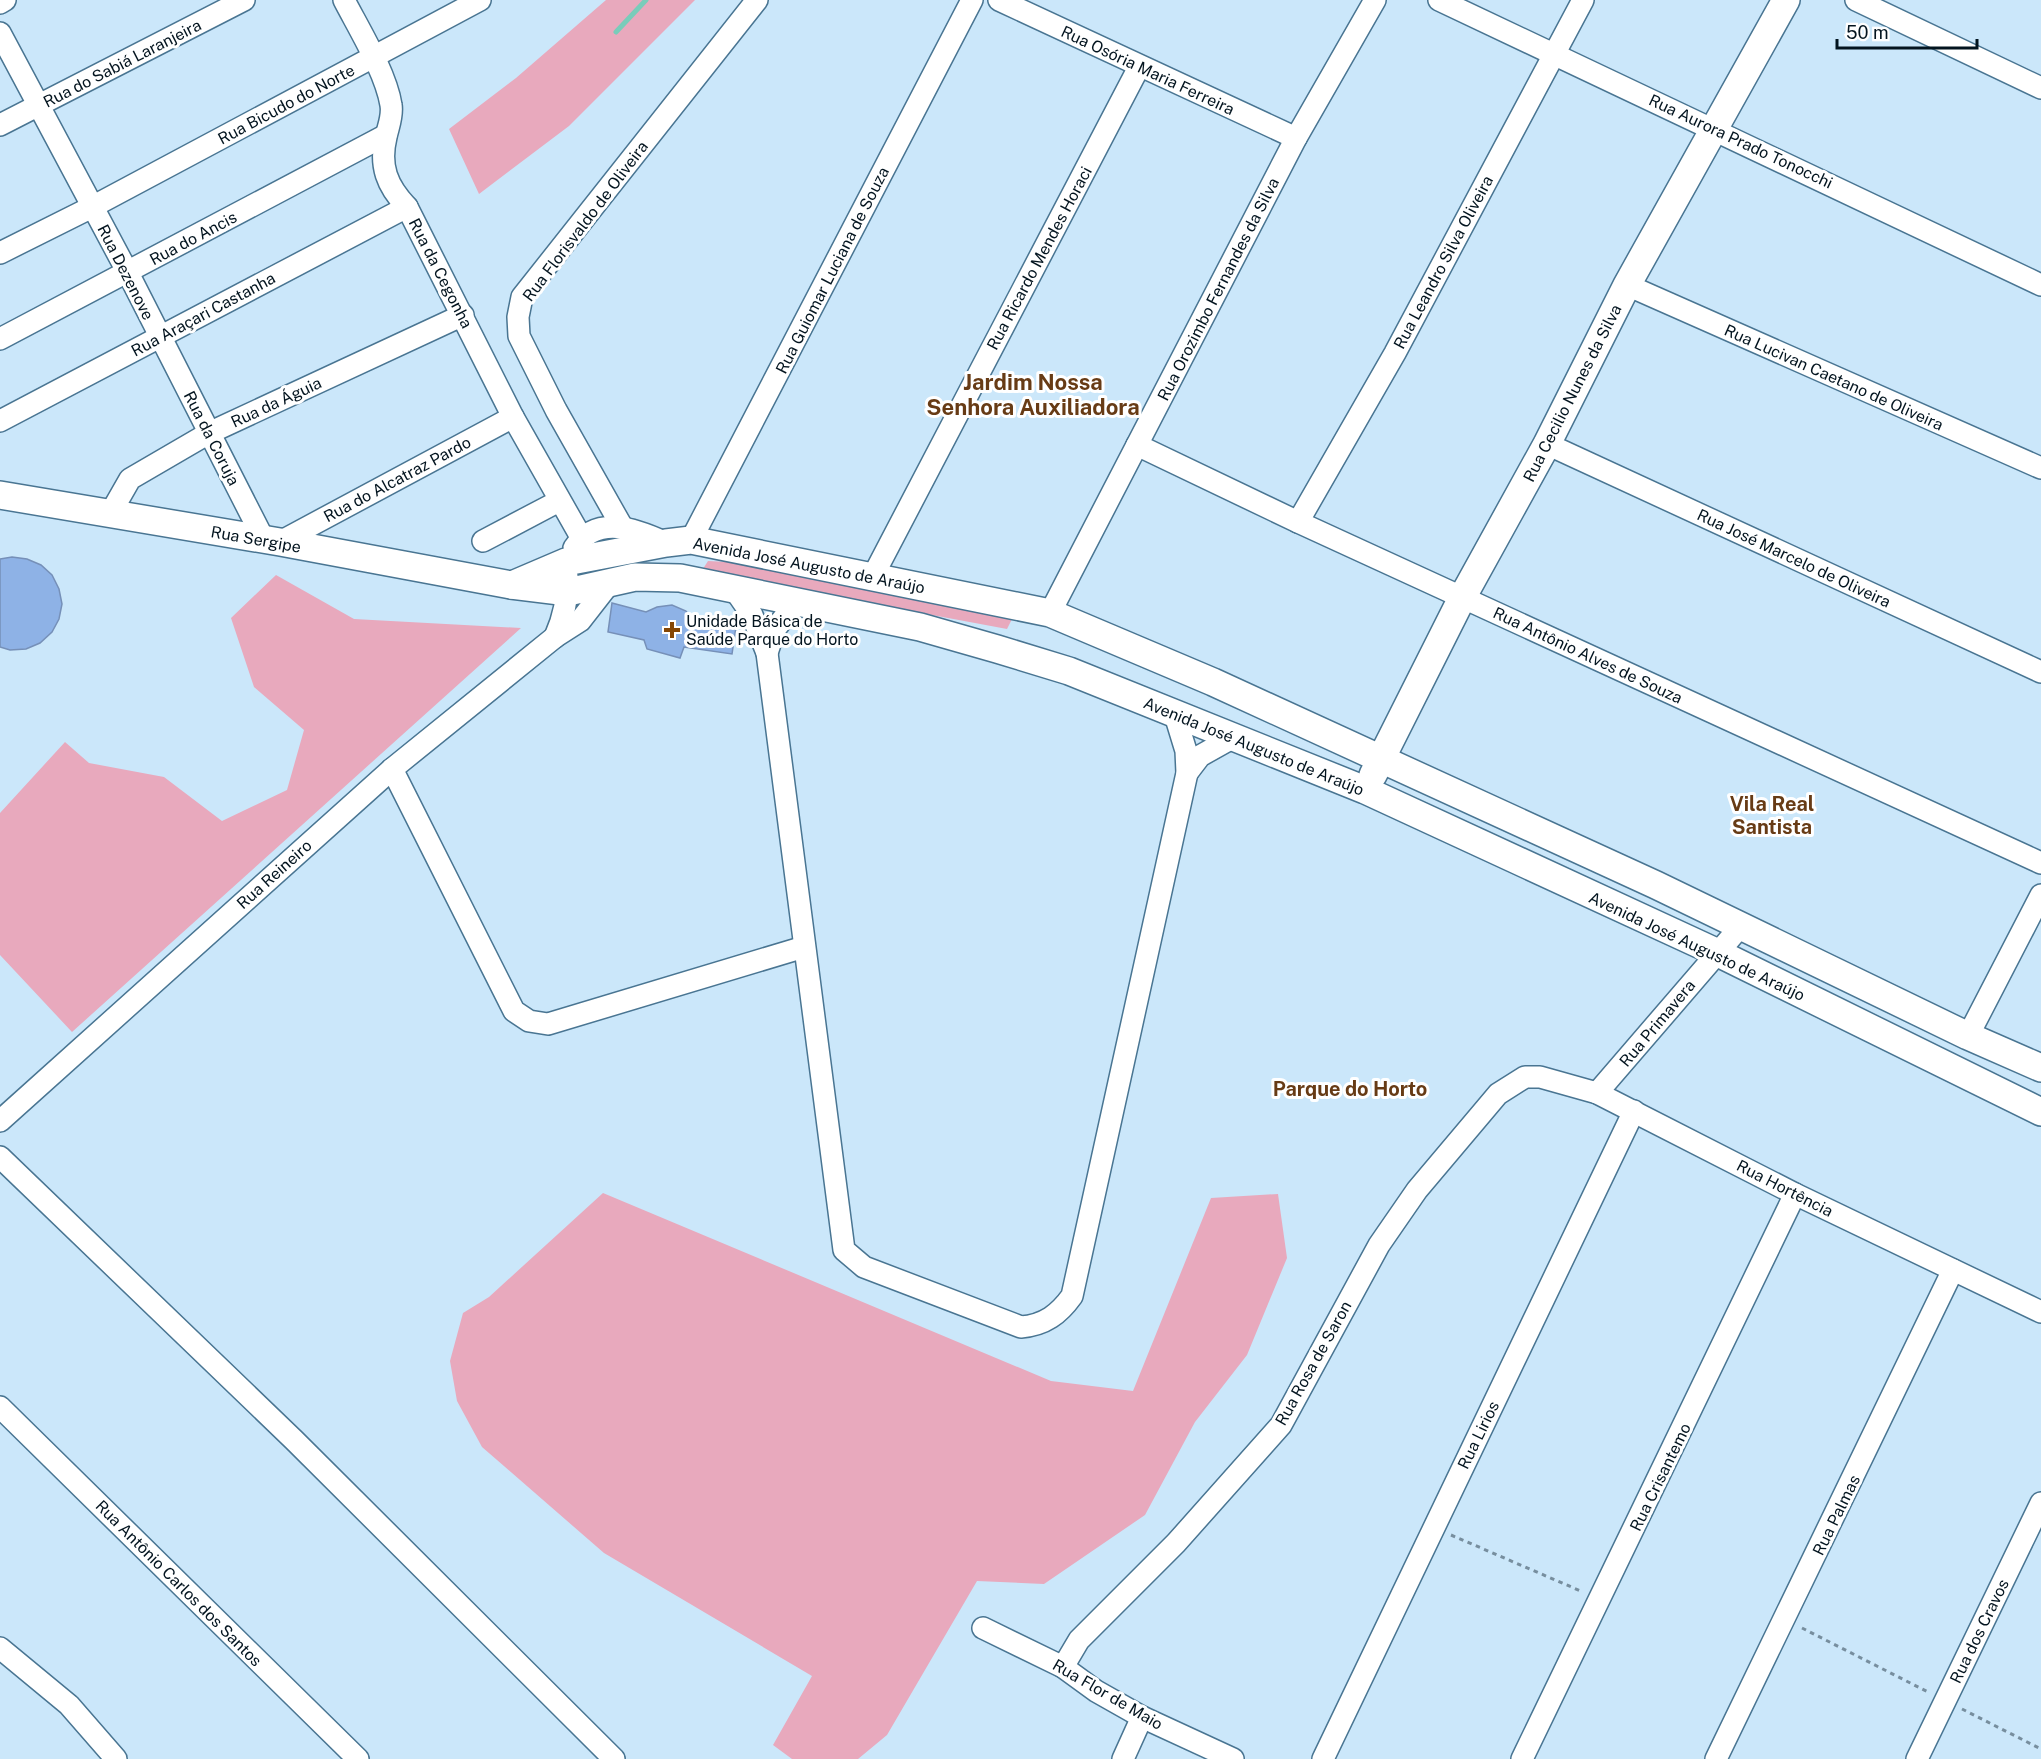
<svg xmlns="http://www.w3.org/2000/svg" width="2041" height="1759" viewBox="0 0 2041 1759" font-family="'Public Sans',sans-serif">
<rect width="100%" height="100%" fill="#cbe7fa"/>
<!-- green -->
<g fill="#e8a9bd">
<polygon points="606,0 695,0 569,126 479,194 449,129 516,78"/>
<polygon points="708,561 728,562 1012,619 1007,629 701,572"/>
<polygon points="276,575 354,619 521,628 72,1032 0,955 0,813 65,742 89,763 164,777 222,821 287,790 304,730 254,687 231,618"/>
<polygon points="603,1193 1051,1381 1133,1391 1211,1198 1278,1194 1287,1258 1247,1355 1195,1422 1145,1515 1044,1584 977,1581 887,1735 858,1759 792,1759 773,1745 812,1676 604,1553 482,1447 457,1401 450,1361 463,1313 489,1297"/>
</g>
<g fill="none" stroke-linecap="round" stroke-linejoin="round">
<!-- stream -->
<polyline stroke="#79ccba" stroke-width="5" points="616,32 646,0"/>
</g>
<!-- building -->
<g fill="#8eb2e6" stroke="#7690b8" stroke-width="1.5">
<polygon points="12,557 27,559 41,565 52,575 59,589 62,604 59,619 52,632 40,643 26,649 10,650 0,647 0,559"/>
<polygon points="612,603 646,612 657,607 672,605 686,611 692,619 736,627 732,654 684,647 680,658 647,649 644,640 608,632"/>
</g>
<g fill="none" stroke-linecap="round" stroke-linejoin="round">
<!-- minor casing -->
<g stroke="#497592" stroke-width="24">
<g id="minor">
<path d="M 344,0 C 359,29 386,73 391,105 C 393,116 388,127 386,137 C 379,166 387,186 407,207 L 513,417 L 581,537"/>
<polyline points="999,0 1296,138"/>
<polyline points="1439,0 2041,285"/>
<polyline points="1856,0 2041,88"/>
<polyline points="0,3 5,0"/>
<polyline points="0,33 128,273 264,540"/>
<polyline points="0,125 244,0"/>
<polyline points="0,253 92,207 480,0"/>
<polyline points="1627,285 2041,468"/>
<polyline points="0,339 386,135"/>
<polyline points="0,421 407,207"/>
<polyline points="1547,444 2041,672"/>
<polyline points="1137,445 1298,522 2041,863"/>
<polyline points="110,514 130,479 209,433 463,315"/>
<polyline points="1298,522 1395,353 1583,0"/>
<polyline points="621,525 556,410 519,336 518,317 522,297 757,0"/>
<polyline points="691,540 972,0"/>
<polyline points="483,541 559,501"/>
<polyline points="280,542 513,417"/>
<path d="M 574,548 C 597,514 636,529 666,543"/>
<polyline points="873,576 1139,67"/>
<path d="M 734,589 L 752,615 L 767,653 L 844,1250 L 864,1267 L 1021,1327 C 1045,1325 1059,1314 1072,1296 L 1187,773 L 1186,751 L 1175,715"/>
<polyline points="1050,613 1296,138 1375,0"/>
<path d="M 555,637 C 564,617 568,598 567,576"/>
<polyline points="767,653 775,629 797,601"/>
<polyline points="392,769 514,1011 529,1021 548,1024 804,947"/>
<polyline points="1187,773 1200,756 1232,738"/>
<polyline points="1968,1036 2041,895"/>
<polyline points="1597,1093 1740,927"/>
<polyline points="0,1121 392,769 555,637 580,621 612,580"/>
<polyline points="0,1157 294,1440 614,1759"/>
<polyline points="0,1407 358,1759"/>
<polyline points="983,1628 1063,1667 1096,1691 1142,1717 1233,1759"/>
<polyline points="0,1648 69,1705 116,1759"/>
<polyline points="1063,1667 1079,1640 1176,1543 1281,1425 1379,1245 1417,1190 1498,1094 1525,1077 1540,1077 1597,1093 1795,1194 2041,1312"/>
<polyline points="1123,1759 1142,1717"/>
<polyline points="1323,1759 1634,1111"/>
<polyline points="1522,1759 1795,1194"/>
<polyline points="1716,1759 1953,1270"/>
<polyline points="1917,1759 2041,1503"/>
</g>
</g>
<!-- tertiary casing -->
<g stroke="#497592" stroke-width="30">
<g id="tertiary">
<polyline points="0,495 280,542 511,585 568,592 635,577 680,578 920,627 997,649 1069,671 1365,790 1716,952 2041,1112"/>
<polyline points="512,585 566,562 666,543 691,540 1050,613 1213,682 1656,885 1968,1036 2041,1068"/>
<polyline points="1373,775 1462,598 1547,444 1627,285 1786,0"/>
</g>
</g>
<!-- path -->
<g stroke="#778e9e" stroke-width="3" stroke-dasharray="4.5 4.5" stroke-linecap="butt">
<polyline points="1451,1535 1583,1592"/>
<polyline points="1802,1628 1930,1693"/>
<polyline points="1962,1709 2041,1749"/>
</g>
<!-- minor -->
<use href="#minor" stroke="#fff" stroke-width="21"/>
<!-- tertiary -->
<use href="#tertiary" stroke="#fff" stroke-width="27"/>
</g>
<!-- markers -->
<path fill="#844605" stroke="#fff" stroke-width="2" d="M669 621h6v6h6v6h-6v6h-6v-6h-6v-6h6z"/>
<g text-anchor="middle" stroke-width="6" stroke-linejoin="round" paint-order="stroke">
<!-- street labels -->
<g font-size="16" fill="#03141f" stroke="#fff">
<text transform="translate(122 63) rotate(-27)" y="6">Rua do Sabiá Laranjeira</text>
<text transform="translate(1148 70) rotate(25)" y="6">Rua Osória Maria Ferreira</text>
<text transform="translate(286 104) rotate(-28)" y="6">Rua Bicudo do Norte</text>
<text transform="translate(1741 141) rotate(25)" y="6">Rua Aurora Prado Tonocchi</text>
<text transform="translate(585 221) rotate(-53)" y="6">Rua Florisvaldo de Oliveira</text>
<text transform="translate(193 238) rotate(-28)" y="6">Rua do Ancis</text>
<text transform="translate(1039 258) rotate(-62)" y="6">Rua Ricardo Mendes Horaci</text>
<text transform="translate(1443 262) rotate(-62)" y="6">Rua Leandro Silva Oliveira</text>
<text transform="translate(832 270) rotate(-63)" y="6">Rua Guiomar Luciana de Souza</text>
<text transform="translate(126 272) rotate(63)" y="6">Rua Dezenove</text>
<text transform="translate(441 273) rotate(63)" y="6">Rua da Cegonha</text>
<text transform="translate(1218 289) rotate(-63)" y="6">Rua Orozimbo Fernandes da Silva</text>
<text transform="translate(203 314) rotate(-28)" y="6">Rua Araçari Castanha</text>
<text transform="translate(1834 377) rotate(24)" y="6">Rua Lucivan Caetano de Oliveira</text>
<text transform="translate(1572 393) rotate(-63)" y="6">Rua Cecilio Nunes da Silva</text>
<text transform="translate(276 402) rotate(-25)" y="6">Rua da Águia</text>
<text transform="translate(212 438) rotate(63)" y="6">Rua da Coruja</text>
<text transform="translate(397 479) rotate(-28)" y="6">Rua do Alcatraz Pardo</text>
<text transform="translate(256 539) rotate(10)" y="6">Rua Sergipe</text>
<text transform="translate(1794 558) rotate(25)" y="6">Rua José Marcelo de Oliveira</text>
<text transform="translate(809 565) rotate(11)" y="6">Avenida José Augusto de Araújo</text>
<text transform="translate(1588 655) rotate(25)" y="6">Rua Antônio Alves de Souza</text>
<text transform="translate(1254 746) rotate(22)" y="6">Avenida José Augusto de Araújo</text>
<text transform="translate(274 874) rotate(-42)" y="6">Rua Reineiro</text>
<text transform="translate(1697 946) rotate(25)" y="6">Avenida José Augusto de Araújo</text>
<text transform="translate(1657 1023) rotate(-50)" y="6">Rua Primavera</text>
<text transform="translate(1785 1188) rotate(27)" y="6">Rua Hortência</text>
<text transform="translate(1313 1363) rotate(-61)" y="6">Rua Rosa de Saron</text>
<text transform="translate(1478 1435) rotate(-64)" y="6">Rua Lirios</text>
<text transform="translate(1660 1477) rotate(-64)" y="6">Rua Crisantemo</text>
<text transform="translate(1836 1515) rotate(-64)" y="6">Rua Palmas</text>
<text transform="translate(179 1583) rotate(45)" y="6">Rua Antônio Carlos dos Santos</text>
<text transform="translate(1979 1631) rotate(-64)" y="6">Rua dos Cravos</text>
<text transform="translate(1108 1694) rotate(30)" y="6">Rua Flor de Maio</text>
</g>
<!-- poi labels -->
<g font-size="16" fill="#03141f" stroke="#fff" text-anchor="start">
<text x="686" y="627">Unidade Básica de<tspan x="686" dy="18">Saúde Parque do Horto</tspan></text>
</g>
<!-- quarter labels -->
<g font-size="20" font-weight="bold" fill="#673b15" stroke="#fff">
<text x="1772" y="811">Vila Real<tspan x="1772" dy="23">Santista</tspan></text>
<text x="1350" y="1096">Parque do Horto</text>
</g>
<!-- district labels -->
<g font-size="22" font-weight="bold" fill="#673b15" stroke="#fff">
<text x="1033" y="390">Jardim Nossa<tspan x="1033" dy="25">Senhora Auxiliadora</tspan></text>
</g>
</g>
<!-- scale -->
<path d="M1837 39v9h140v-9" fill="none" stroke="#03141f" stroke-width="3"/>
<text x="1846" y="39" font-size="18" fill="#03141f" stroke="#ffffff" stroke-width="4.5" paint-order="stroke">50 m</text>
</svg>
